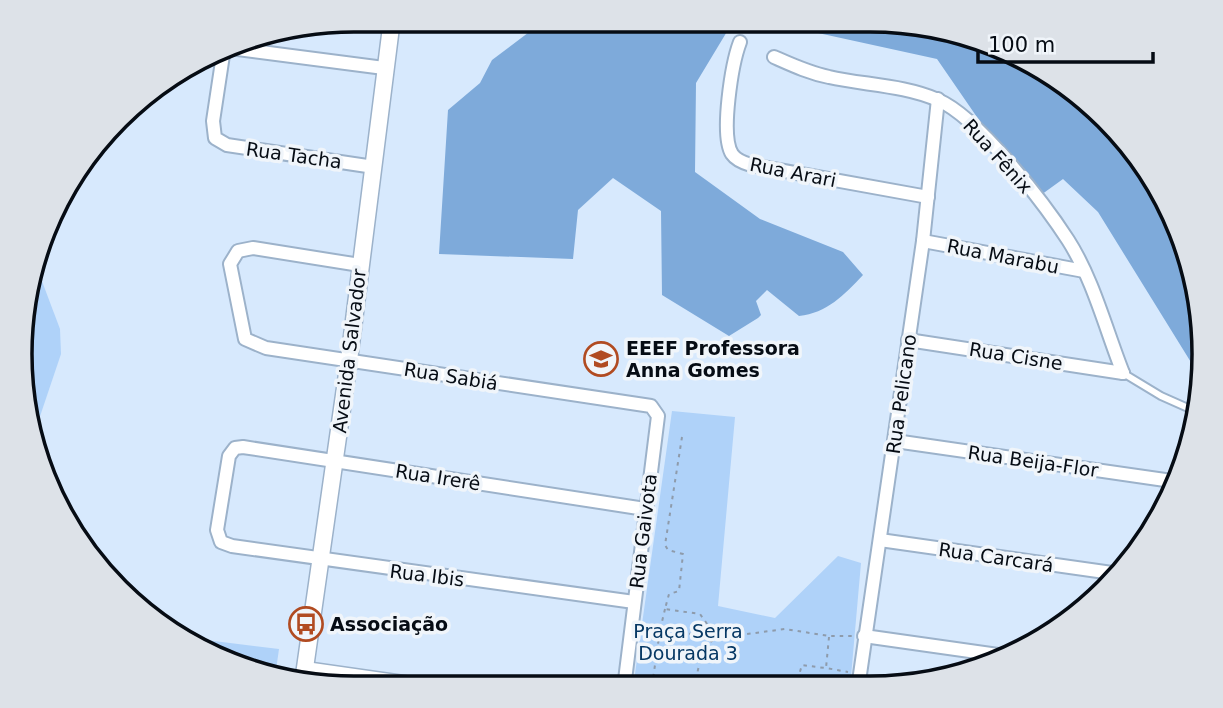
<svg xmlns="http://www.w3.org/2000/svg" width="1223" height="708" viewBox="0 0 1223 708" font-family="'DejaVu Sans',sans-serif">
<rect width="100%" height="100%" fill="#d7e9fd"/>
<!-- green -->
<g fill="#afd2f9">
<polygon points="34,260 60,329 61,354 33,437 19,354"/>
<polygon points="672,411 735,417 718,606 775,618 838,556 861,563 850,688 633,688"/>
<polygon points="174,636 279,649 275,677 246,671"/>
</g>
<!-- forest -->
<g fill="#7eaada">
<path d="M 545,20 L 734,20 L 696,83 L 695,172 L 760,219 L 843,252 L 863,275 C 844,295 827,313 799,316 L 767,290 L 756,301 L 761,315 L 758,318 L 729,336 L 662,295 L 661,211 L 613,178 L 578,210 L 573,259 L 439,254 L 448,110 L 480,83 L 492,60 Z"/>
<polygon points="758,20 891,20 977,37 1055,75 1147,168 1197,288 1197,372 1098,212 1063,179 1034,200 937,59"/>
</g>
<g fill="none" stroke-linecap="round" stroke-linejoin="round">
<!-- service casing -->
<g stroke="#9cb2ca" stroke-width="10">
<polyline id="service" points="1123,373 1161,396 1197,412"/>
</g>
<!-- minor casing -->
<g stroke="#9cb2ca" stroke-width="16">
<g id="minor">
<path d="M 740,42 C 732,63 720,135 732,154 C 736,160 744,163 751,165 L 928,197"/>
<path d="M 774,57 C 792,65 809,73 829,77 C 864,85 904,85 938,100 C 978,117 1044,203 1068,240 C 1093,279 1106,330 1123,373"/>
<polyline points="374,167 227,145 215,138 213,121 223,55 230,48 384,68"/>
<polyline points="923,241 1084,271"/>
<polyline points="360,265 253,248 238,251 230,264 245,339 266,348 651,406 658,416 624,688"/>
<polyline points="908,340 1123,373"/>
<polyline points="895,441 1172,481"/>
<polyline points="880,540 1112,573"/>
<polyline points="634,602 232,546 221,542 217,530 229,456 235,448 243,447 645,509"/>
<polyline points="864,636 998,655"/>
<polyline points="858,688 923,241 938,99"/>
</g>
</g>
<!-- tertiary casing -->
<g stroke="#9cb2ca" stroke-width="19">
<g id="tertiary">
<polyline points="305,670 431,688"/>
<polyline points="303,682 349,360 392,19"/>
</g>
</g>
<!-- path -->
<g stroke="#8e9bab" stroke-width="2" stroke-dasharray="3.5 5" stroke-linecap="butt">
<polyline points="682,437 665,545 668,550 683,554 679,591 669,594 665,609 700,614 717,638 785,629 829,636 853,636"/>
<polyline points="665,609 660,630 716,637"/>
<polyline points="645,628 660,630 653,679 675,688"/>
<polyline points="829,637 826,668 848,672"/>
<polyline points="694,688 703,647 716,638"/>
<polyline points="795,688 802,665 825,668"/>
</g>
<!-- service -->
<use href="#service" stroke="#fff" stroke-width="6"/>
<!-- minor -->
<use href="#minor" stroke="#fff" stroke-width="12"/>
<!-- tertiary -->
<use href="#tertiary" stroke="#fff" stroke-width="16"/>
</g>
<!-- icons -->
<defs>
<g id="school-ring" transform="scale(1.75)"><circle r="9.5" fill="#f0f5fa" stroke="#b14b21" stroke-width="1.5"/><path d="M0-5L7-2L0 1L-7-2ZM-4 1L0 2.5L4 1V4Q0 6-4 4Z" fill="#b14b21"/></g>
<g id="bus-ring" transform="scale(1.75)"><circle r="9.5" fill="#f0f5fa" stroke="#b14b21" stroke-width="1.5"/><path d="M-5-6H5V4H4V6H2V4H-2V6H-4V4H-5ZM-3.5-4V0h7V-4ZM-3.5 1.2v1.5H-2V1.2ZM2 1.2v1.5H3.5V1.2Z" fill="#b14b21"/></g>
</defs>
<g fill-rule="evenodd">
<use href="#school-ring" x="601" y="359"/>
<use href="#bus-ring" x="306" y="624"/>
</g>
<g text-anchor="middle" stroke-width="7" stroke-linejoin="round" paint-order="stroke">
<!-- street labels -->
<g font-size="19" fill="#060c14" stroke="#f0f5fa">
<text transform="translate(294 155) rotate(8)" y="7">Rua Tacha</text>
<text transform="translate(998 156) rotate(48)" y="7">Rua Fênix</text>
<text transform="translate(793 172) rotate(11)" y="7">Rua Arari</text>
<text transform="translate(1003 256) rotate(11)" y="7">Rua Marabu</text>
<text transform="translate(349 351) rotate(-83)" y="7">Avenida Salvador</text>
<text transform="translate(1016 356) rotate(9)" y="7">Rua Cisne</text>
<text transform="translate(451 376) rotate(9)" y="7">Rua Sabiá</text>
<text transform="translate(901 394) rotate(-82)" y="7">Rua Pelicano</text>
<text transform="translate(1033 461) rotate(8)" y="7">Rua Beija-Flor</text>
<text transform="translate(438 477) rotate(9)" y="7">Rua Irerê</text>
<text transform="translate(643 531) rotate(-83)" y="7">Rua Gaivota</text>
<text transform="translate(996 557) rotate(8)" y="7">Rua Carcará</text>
<text transform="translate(427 575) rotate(7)" y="7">Rua Ibis</text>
</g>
<!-- poi labels -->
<g font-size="19" font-weight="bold" fill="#060c14" stroke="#f0f5fa" text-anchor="start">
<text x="626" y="355">EEEF Professora<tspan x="626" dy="22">Anna Gomes</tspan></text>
<text x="330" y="631">Associação</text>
</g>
<!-- park labels -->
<g font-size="19" fill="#063864" stroke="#f0f5fa">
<text x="688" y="638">Praça Serra<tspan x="688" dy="22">Dourada 3</tspan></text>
</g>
</g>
<!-- crop -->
<path d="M0 0H1223V708H0ZM354 32H870A322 322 0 0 1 1192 354V354A322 322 0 0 1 870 676H354A322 322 0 0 1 32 354V354A322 322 0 0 1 354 32Z" fill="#dde2e8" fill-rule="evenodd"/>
<path fill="none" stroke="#060c14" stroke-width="3.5" d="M354 32H870A322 322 0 0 1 1192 354V354A322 322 0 0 1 870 676H354A322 322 0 0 1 32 354V354A322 322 0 0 1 354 32Z"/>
<!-- scale -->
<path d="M978 52v10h175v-10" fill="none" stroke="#060c14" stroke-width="3.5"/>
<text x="988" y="52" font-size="21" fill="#060c14" stroke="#f0f5fa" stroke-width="5" paint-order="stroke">100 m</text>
</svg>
